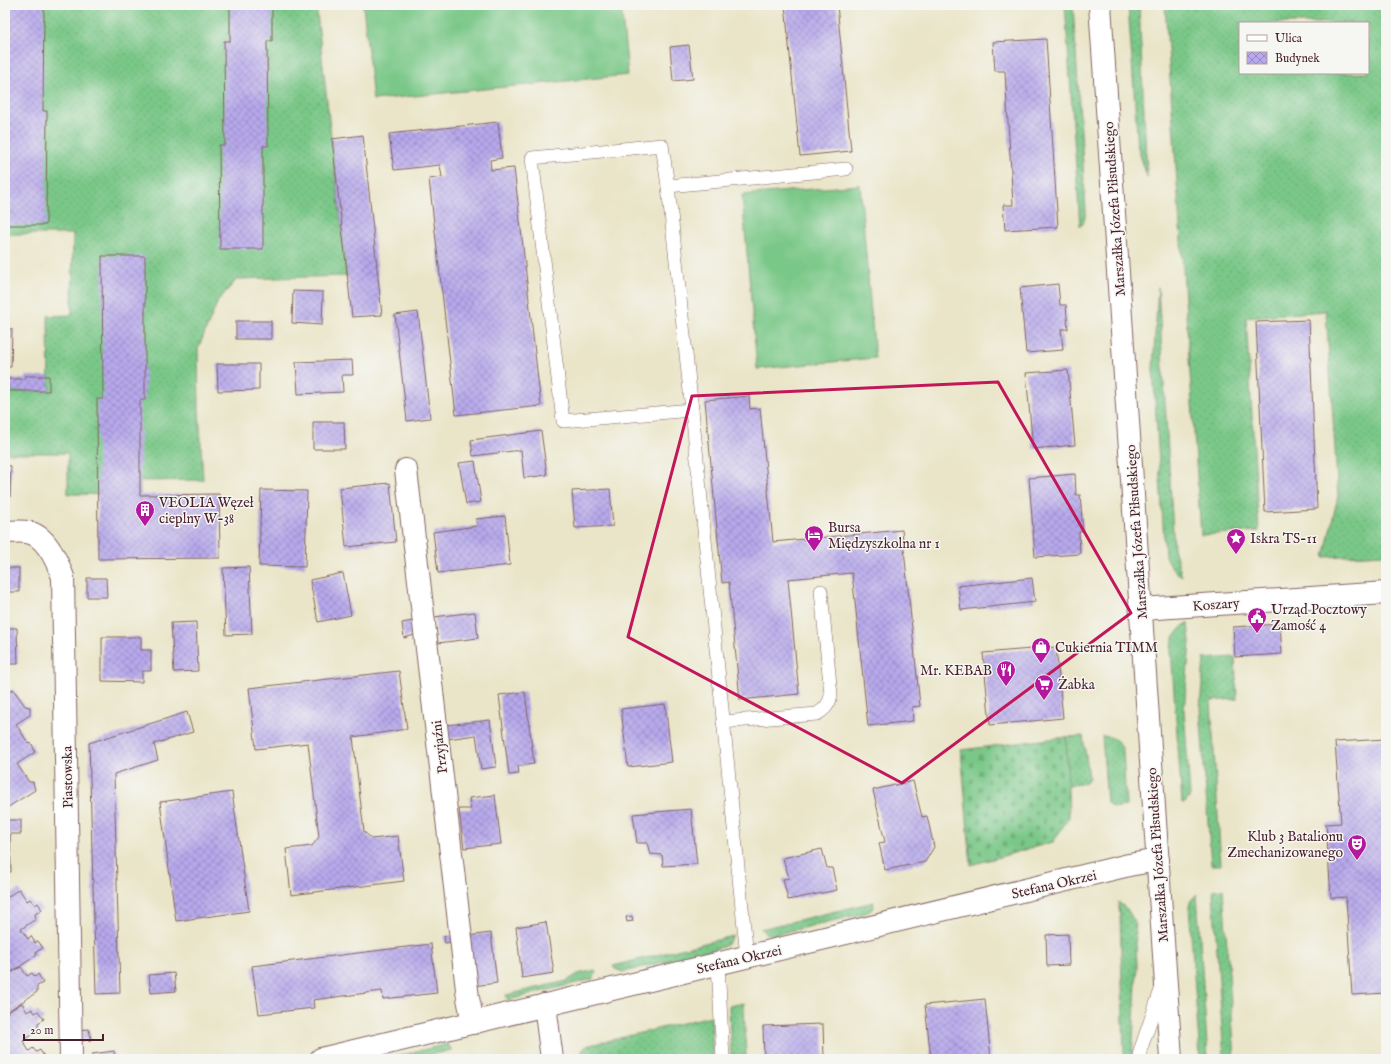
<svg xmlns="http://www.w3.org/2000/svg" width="1391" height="1064" viewBox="0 0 1391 1064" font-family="'IM FELL English',serif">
<defs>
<pattern id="grass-dots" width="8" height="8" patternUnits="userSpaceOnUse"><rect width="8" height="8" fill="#7ac888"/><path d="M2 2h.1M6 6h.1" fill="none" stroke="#6bab76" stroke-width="1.8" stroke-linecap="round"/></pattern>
<pattern id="cemetery-stones" width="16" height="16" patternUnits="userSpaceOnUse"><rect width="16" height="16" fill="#7ac888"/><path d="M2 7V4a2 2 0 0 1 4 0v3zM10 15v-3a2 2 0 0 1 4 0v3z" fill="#6bab76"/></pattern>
<pattern id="building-cross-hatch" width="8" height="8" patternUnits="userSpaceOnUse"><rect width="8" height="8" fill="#b7a9ec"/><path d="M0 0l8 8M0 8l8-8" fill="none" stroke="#9789bf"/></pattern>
</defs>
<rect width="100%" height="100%" fill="#f6f6f2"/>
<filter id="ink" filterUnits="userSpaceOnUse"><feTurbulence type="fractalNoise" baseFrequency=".025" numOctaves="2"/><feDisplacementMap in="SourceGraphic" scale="8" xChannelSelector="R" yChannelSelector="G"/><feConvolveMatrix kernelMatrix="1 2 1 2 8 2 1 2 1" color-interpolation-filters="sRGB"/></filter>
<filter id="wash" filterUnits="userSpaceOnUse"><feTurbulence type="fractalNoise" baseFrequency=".012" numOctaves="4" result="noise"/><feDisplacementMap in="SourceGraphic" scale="16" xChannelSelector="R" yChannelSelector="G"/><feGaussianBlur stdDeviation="0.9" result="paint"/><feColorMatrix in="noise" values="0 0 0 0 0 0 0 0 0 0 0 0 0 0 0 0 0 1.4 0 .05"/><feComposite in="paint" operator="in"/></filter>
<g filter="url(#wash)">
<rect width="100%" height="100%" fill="#eae5c8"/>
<!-- grass -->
<g fill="url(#grass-dots)" stroke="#62745a" fill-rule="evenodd">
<polygon points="5,5 316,5 347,276 237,279 218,301 198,349 199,410 203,480 140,481 140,495 68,494 68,453 5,453 5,391 49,391 48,316 72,315 73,234 5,234"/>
<polygon points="1065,5 1073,5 1086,212 1084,221 1080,226"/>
<polygon points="1128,5 1139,5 1147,177 1138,148"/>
<path d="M 1165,5 L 1386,5 L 1386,554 L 1324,557 L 1338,496 L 1326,311 L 1246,317 L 1259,531 L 1201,535 ZM 1240,23 L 1368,23 L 1368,73 L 1240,73 Z"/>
<polygon points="1158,287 1174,548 1182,577 1172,568 1165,556 1153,369"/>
<path d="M 1188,623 L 1190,643 L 1184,710 L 1190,795 L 1189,798 L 1185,803 L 1182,803 L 1171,650 C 1172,638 1178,628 1188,623 Z"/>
<polygon points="1235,657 1237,699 1211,701 1221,865 1211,865 1200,708 1204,659"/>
<path d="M 1083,736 L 1089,777 C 1086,786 1076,784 1068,785 L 1066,737 Z"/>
<path d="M 1102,736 C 1113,736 1119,741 1123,750 L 1126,806 C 1119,807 1111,810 1107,802 Z"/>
<polygon points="1223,889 1235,1059 1224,1059 1213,890"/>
<polygon points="1197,894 1208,1059 1200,1059 1189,906 1191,900"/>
<polygon points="874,902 872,909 866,913 773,935 765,933 761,929"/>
<polygon points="1118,902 1127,909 1133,919 1135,926 1137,965 1132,1059 1125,1059 1124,1053 1120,915"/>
<polygon points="733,936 727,944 723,947 623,972 615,969 613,966"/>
<polygon points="595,970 596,973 593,979 508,1000 506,995 567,981 578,974"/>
<polygon points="744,1003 746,1059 731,1059 729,1006"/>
<polygon points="711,1016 713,1059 700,1059 694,1055 693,1059 583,1059 582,1051 586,1046"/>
<polygon points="447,1044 452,1050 411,1059 386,1059"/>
</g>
<!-- cemetery -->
<polygon fill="url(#cemetery-stones)" stroke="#62745a" points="1066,737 1069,817 1053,842 971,865 961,750"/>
<!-- garden -->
<g fill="#7ac888" stroke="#62745a">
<polygon points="363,5 621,5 628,75 373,100"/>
<polygon points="860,185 875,358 757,369 742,195"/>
</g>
<g id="blocks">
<!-- building -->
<g fill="url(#building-cross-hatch)">
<polygon points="5,5 44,5 43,111 47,111 46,225 5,225 6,111 5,111"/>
<polygon points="230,5 272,5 272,41 267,41 268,146 263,146 263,249 220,249 219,145 225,145 224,41 230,41"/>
<polygon points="785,5 837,5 851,151 800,156"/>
<polygon points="1046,39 1058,227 1005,230 1003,205 1013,205 1005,71 995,71 993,42"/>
<polygon points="689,45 693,79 673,81 670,47"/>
<polygon points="498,122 502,158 490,160 491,170 514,168 541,406 456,415 429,179 442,177 440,165 394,170 389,134"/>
<polygon points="363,135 382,315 352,317 332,139"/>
<polygon points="102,256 145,256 145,400 140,400 140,495 219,494 220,558 98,559 97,399 103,399"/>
<polygon points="1058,284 1060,305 1066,305 1068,329 1061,329 1063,350 1026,353 1020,288"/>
<polygon points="293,291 323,292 322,325 292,323"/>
<polygon points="418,312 430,418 407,421 395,315"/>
<polygon points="1309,320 1317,509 1265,512 1256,322"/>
<rect x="236" y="321" width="35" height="18"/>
<polygon points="5,328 12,329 11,367 5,367"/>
<polygon points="352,360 353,375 342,375 343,392 298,394 296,362"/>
<polygon points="217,364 259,364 259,390 218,391"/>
<polygon points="1068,370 1075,445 1033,449 1026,373"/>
<polygon points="25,376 49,376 49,391 5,391 5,379 25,379"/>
<polygon points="749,396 750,409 760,408 773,542 902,530 920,706 912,707 913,721 868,726 852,573 788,579 799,694 740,700 729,582 722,583 705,400"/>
<polygon points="313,422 344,422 345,449 313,449"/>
<polygon points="541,431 547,475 524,478 521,450 473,456 471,440"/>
<polygon points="475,461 481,502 466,504 459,463"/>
<polygon points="5,465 11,466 10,497 5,497"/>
<polygon points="1075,474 1076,495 1080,495 1083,531 1079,532 1080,554 1035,557 1029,478"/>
<polygon points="390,483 396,542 346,547 340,488"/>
<polygon points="610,489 613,526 575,528 572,491"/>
<polygon points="261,490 307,491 305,567 259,566"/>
<polygon points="505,516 510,565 438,573 433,532 477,526 476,519"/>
<polygon points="249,567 252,634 226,635 223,568"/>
<rect x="5" y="568" width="14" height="24"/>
<polygon points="343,573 351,615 318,622 310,580"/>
<polygon points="87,578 106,578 107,597 87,597"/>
<polygon points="1032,578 1035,602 961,610 958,586"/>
<polygon points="475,612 478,638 438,643 434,617"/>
<polygon points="417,620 418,634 404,638 402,623"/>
<polygon points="196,622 198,671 174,672 171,623"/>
<polygon points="1280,624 1282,654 1235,657 1233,627"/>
<polygon points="5,628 17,628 18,664 5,664"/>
<polygon points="102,637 141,637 141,650 151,650 151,671 142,671 142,682 102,681"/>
<polygon points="1056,647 1063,718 990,725 983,653"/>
<polygon points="399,671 407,729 353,737 364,832 372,839 398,836 404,881 291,895 286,849 312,846 319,837 308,743 256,749 249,688"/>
<polygon points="13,689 25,706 30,707 30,715 16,724 28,743 32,744 35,752 17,764 29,782 33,782 35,790 5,809 5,694"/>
<polygon points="525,692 534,764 518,766 519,774 509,775 499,695"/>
<polygon points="665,704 672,762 628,767 621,709"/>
<polygon points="187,712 193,732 154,744 158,760 114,774 120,993 96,994 89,743"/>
<polygon points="490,720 496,767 481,769 476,735 448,739 446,725"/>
<polygon points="1386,739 1386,993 1352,995 1346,897 1331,898 1326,824 1341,823 1335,742"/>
<polygon points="913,781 922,817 927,816 934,847 925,862 885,870 879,843 885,842 873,790"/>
<polygon points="232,792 249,911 176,921 160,802"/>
<polygon points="495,795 501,844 464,848 459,809 471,809 469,798"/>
<polygon points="691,809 697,864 663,866 662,855 650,854 647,843 637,843 633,814"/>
<polygon points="5,820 21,820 21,834 10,834 11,872 5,873"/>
<polygon points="822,849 827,868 832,868 837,890 788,900 783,879 789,878 783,858"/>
<polygon points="19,889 27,901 30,899 35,905 38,903 42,910 35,914 36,919 21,929 28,939 31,936 35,943 38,941 43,948 36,952 37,955 7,975 21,967 27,976 32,973 35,977 38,974 43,983 37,986 37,992 5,1013 5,899"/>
<polygon points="632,916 633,921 627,922 626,917"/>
<polygon points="546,922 554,973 522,978 516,927"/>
<polygon points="491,933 497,983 473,986 467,936"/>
<polygon points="1068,934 1069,965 1047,966 1046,935"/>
<polygon points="453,935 454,942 445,943 444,936"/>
<polygon points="431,944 437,993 383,999 382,991 313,1000 314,1008 259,1014 252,966"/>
<polygon points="174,973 176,991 151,993 149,975"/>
<polygon points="985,999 991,1059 931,1059 925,1005"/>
<polygon points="22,1003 27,1012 32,1009 35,1013 38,1011 44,1019 38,1023 38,1031 23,1041 29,1051 33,1048 36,1052 40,1050 45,1058 43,1059 5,1059 5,1014"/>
<polygon points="823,1024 824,1059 764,1059 763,1026"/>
<polygon points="89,1029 91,1040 78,1041 77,1030"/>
<polygon points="114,1051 115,1059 93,1059 92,1054"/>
</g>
</g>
</g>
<g filter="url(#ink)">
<use href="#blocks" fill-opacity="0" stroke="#826462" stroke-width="1"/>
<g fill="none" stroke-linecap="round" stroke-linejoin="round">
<!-- lane casing -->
<g stroke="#826462" stroke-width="14">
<g id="lane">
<polyline points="668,186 662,145 532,158 563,421 692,410"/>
<path d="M 723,722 L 817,714 C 825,709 829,705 831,695 L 821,591"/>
<polyline points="747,957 692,410 668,186 846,169"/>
<polyline points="718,964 723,1059"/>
<polyline points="1141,1059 1140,1051 1162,987"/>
</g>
</g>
<!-- street casing -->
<g stroke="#826462" stroke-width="24">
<g id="street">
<polyline points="406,470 468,998 473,1023"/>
<path d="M 5,532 C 12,532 20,531 27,532 C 46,535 57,561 63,577 L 71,1059"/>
<polyline points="1141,609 1386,593"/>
<polyline points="545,1005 552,1059"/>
<polyline points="321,1059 1129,865 1158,860"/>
</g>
</g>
<!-- secondary casing -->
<g stroke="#826462" stroke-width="24">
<polyline id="secondary" points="1100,5 1171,1059"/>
</g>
<!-- lane -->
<use href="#lane" stroke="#fff" stroke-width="13"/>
<!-- street -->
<use href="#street" stroke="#fff" stroke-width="22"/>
<!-- secondary -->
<use href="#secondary" stroke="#fff" stroke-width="22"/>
</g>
</g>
<!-- marked area -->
<path fill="none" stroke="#c2185b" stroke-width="3" stroke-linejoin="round" d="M 998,382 L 1131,613 L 902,783 L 628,637 L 692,396 Z"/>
<!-- icons -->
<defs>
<g id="building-pin" transform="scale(1)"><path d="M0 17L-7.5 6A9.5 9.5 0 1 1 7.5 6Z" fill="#b5179e" stroke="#f6f6f2"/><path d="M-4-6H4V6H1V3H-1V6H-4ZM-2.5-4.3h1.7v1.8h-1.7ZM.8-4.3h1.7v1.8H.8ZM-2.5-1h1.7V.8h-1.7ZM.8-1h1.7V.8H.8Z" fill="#fff"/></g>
<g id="hotel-pin" transform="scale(1)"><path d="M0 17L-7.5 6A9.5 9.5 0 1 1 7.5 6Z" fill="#b5179e" stroke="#f6f6f2"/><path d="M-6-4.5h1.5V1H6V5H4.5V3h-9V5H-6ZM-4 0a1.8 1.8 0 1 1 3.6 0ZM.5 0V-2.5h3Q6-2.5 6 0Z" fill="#fff"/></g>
<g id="sight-pin" transform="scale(1)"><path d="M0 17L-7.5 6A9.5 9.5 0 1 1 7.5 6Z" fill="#b5179e" stroke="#f6f6f2"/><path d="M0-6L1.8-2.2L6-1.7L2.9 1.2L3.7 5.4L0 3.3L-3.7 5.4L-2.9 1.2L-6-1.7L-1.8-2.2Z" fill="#fff"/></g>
<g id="civic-pin" transform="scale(1)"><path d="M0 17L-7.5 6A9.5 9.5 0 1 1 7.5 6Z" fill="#b5179e" stroke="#f6f6f2"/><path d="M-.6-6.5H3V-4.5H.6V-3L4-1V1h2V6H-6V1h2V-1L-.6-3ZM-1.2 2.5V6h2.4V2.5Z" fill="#fff"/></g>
<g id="shop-pin" transform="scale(1)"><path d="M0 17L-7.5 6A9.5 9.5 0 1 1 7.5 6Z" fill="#b5179e" stroke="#f6f6f2"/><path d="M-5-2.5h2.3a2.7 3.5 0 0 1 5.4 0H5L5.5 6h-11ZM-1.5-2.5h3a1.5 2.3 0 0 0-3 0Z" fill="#fff"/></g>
<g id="restaurant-pin" transform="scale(1)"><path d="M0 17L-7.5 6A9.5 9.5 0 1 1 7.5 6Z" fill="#b5179e" stroke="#f6f6f2"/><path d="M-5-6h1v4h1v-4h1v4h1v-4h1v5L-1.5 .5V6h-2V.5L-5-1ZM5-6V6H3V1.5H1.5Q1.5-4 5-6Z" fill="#fff"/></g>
<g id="supermarket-pin" transform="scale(1)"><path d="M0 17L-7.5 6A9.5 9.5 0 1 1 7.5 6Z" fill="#b5179e" stroke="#f6f6f2"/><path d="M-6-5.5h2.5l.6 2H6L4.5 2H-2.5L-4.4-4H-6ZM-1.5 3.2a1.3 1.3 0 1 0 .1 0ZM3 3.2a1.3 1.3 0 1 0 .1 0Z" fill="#fff"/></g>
<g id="theatre-pin" transform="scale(1)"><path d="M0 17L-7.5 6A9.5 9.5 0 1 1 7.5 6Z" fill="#b5179e" stroke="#f6f6f2"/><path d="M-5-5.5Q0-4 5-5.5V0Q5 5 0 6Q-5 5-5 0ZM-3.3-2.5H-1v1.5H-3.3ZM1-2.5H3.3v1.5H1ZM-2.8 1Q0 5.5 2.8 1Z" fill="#fff"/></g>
</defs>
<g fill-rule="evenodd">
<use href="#building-pin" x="145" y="510"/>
<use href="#hotel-pin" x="814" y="535"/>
<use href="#sight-pin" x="1236" y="538"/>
<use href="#civic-pin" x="1257" y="617"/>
<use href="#shop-pin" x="1041" y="647"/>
<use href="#restaurant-pin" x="1006" y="670"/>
<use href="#supermarket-pin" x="1044" y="684"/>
<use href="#theatre-pin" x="1357" y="844"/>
</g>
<g text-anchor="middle" stroke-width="3" stroke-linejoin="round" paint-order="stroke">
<!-- street labels -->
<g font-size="14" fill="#4a1f2b" stroke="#f6f6f2">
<text transform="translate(1114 209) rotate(-94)" y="5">Marszałka Józefa Piłsudskiego</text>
<text transform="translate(1136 532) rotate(-94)" y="5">Marszałka Józefa Piłsudskiego</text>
<text transform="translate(1216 604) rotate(-4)" y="5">Koszary</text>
<text transform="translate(439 747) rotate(-97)" y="5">Przyjaźni</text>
<text transform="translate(67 777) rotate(-91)" y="5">Piastowska</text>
<text transform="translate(1157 855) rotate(-94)" y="5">Marszałka Józefa Piłsudskiego</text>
<text transform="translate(1054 884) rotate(-13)" y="5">Stefana Okrzei</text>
<text transform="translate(739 959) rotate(-13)" y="5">Stefana Okrzei</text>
</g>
<!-- poi labels -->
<g font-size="14" fill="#4a1f2b" stroke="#f6f6f2" text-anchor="start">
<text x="159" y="507">VEOLIA Węzeł<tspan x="159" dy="16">cieplny W-38</tspan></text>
<text x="828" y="532">Bursa<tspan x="828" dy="16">Międzyszkolna nr 1</tspan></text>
<text x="1250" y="543">Iskra TS-11</text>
<text x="1271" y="614">Urząd Pocztowy<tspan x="1271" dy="16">Zamość 4</tspan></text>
<text x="1055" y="652">Cukiernia TIMM</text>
<text x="992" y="675" text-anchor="end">Mr. KEBAB</text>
<text x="1058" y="689">Żabka</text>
<text x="1343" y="841" text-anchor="end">Klub 3 Batalionu<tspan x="1343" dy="16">Zmechanizowanego</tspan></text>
</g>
</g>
<!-- margin -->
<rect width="1391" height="1064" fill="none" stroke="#f6f6f2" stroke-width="20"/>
<!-- legend -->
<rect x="1239" y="22" width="130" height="52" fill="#f6f6f2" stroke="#b1a0a2"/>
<rect x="1247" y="35" width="20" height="6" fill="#ffffff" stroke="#b1a0a2"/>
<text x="1275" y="42" font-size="12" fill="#4a1f2b">Ulica</text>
<rect x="1247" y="52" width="20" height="12" fill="url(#building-cross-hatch)" stroke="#b1a0a2"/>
<text x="1275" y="62" font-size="12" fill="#4a1f2b">Budynek</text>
<!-- scale -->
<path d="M24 1034v6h79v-6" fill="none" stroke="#4a1f2b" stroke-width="2"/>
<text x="30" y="1034" font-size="12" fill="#4a1f2b" stroke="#f6f6f2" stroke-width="3" paint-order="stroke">20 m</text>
</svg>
